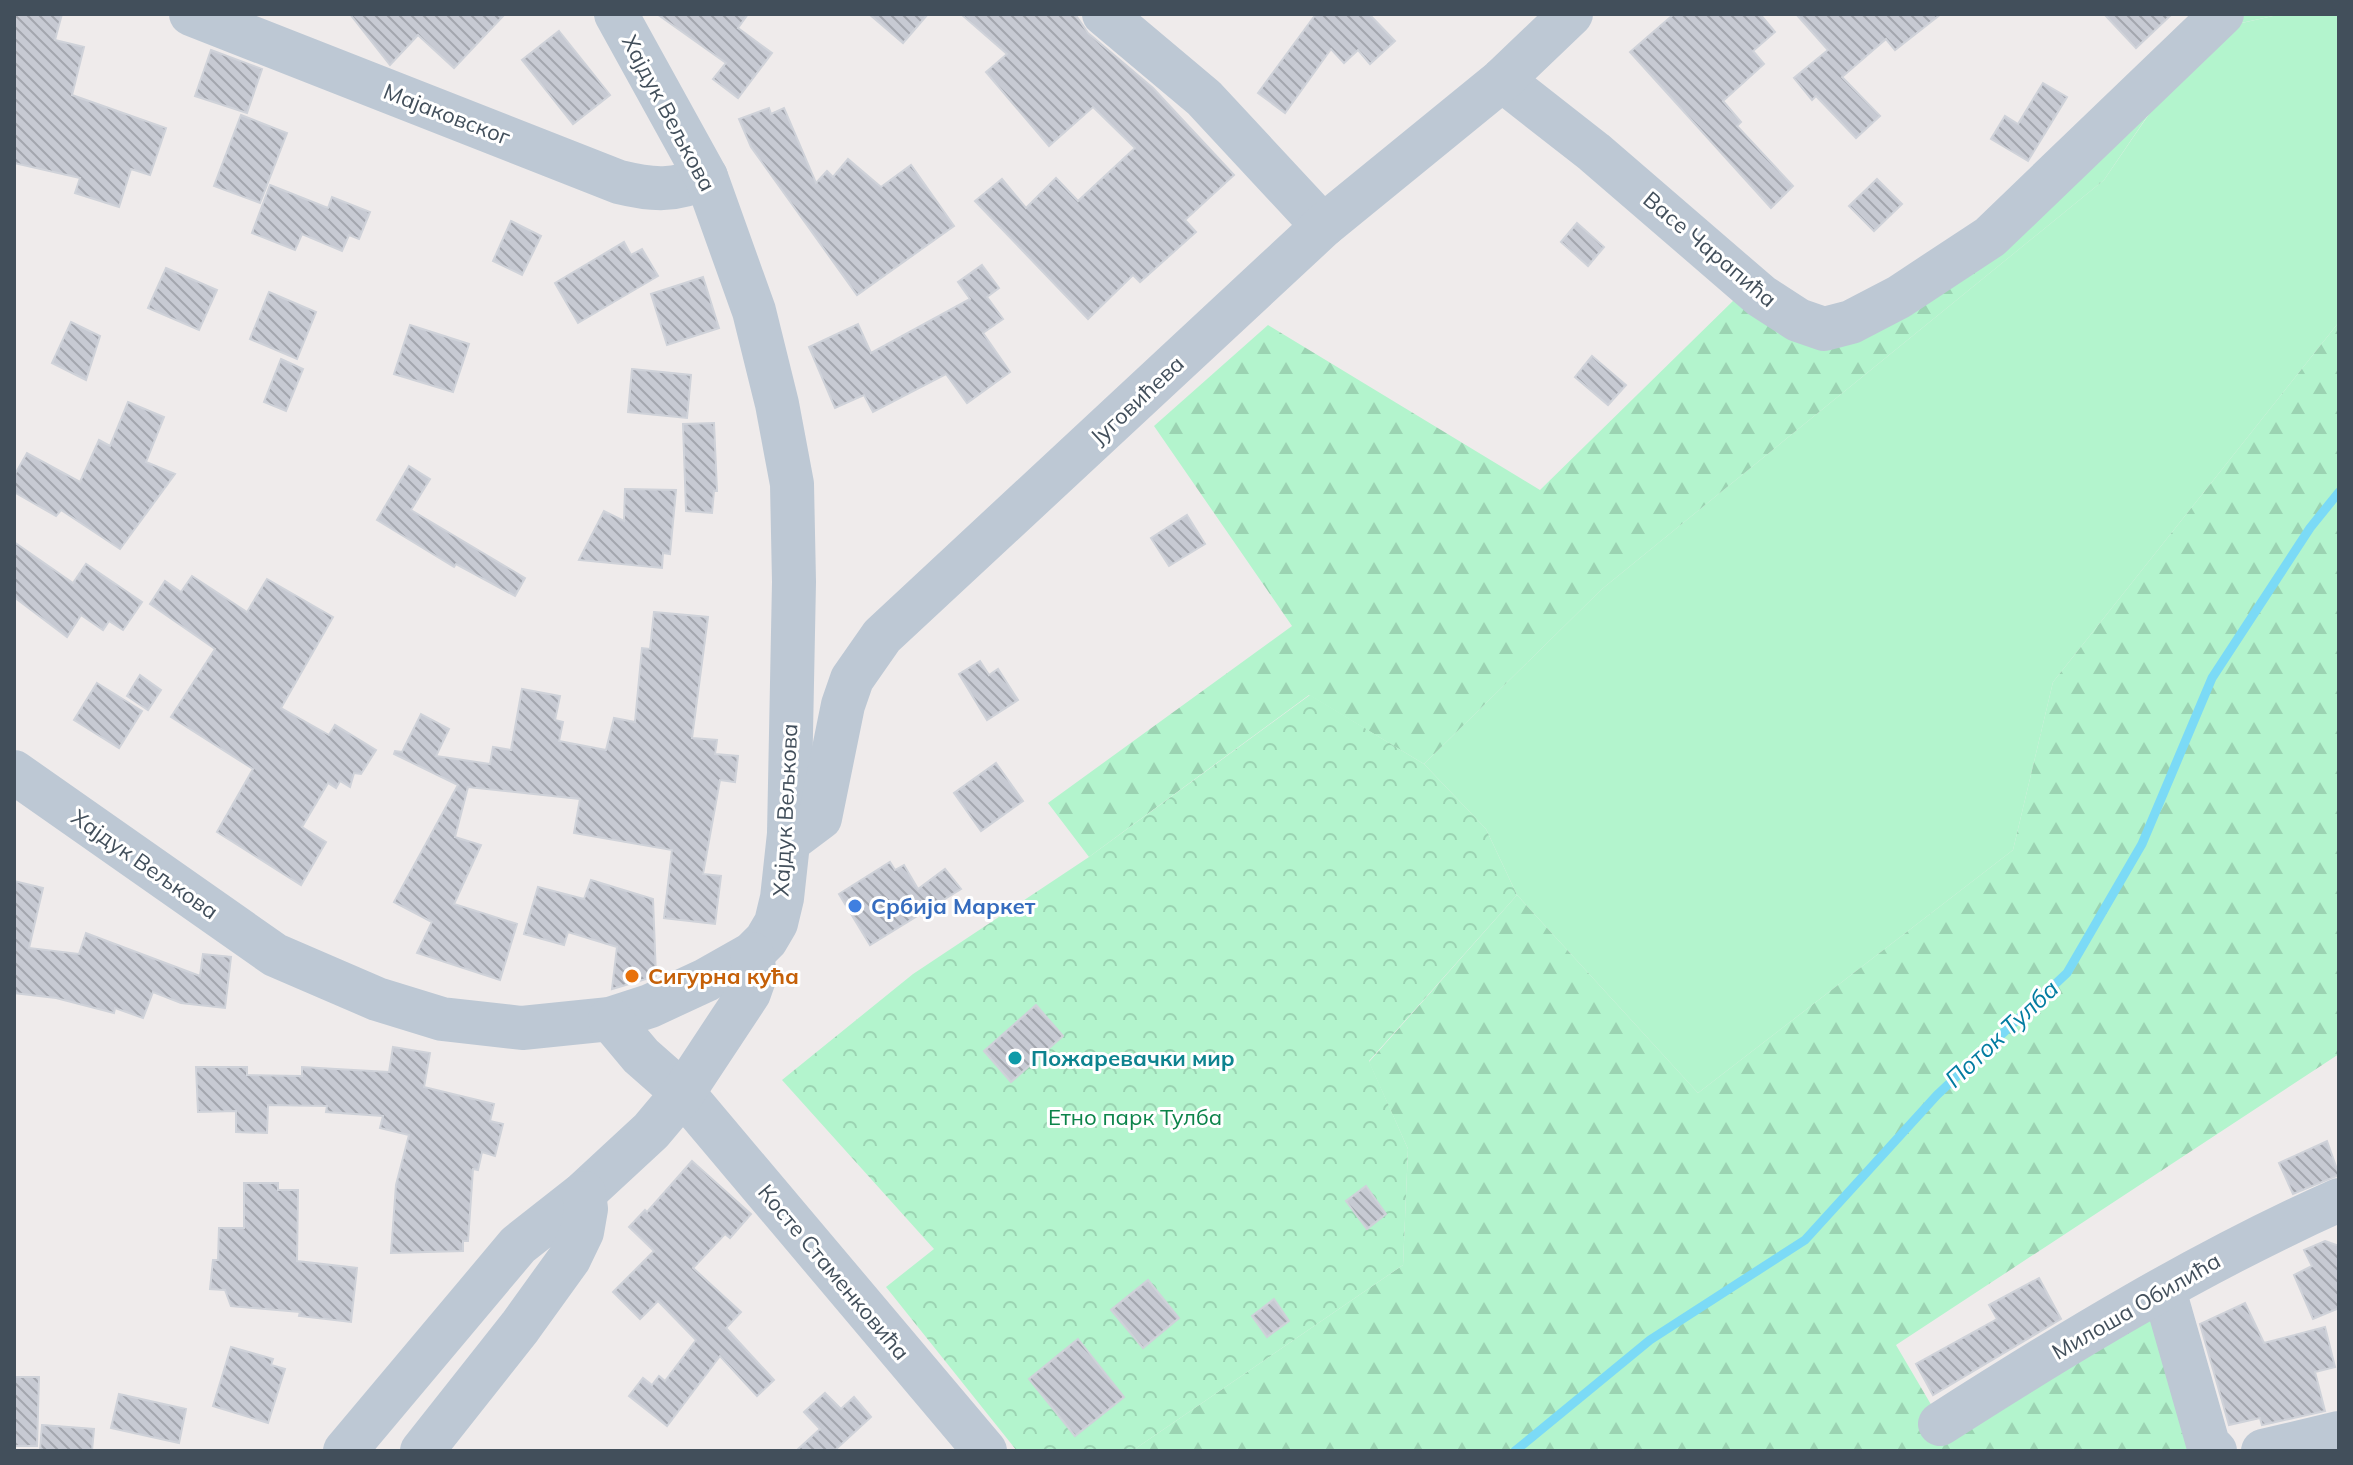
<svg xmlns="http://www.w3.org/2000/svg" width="2353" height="1465" viewBox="0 0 2353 1465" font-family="Mulish,sans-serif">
<defs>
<pattern id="forest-firs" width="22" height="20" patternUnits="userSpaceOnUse" patternTransform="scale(2)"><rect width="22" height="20" fill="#b3f4cd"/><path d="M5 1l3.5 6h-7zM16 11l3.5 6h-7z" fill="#9bd3b2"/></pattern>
<pattern id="park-crowns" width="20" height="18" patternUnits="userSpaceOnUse" patternTransform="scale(2)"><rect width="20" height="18" fill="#b3f4cd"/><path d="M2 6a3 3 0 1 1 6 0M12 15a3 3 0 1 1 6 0" fill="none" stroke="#9bd3b2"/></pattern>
<pattern id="building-back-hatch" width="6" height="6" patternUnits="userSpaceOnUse" patternTransform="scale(2)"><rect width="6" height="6" fill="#c7cad3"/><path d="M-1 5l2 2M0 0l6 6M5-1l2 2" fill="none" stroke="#a3a6ae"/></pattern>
</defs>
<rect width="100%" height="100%" fill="#efebeb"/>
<!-- green -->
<polygon fill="#b3f4cd" points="2282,14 2339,14 2339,322 2053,682 2013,850 1698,1093 1517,895 1486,829 1424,764 1602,589 2104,180 2206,31"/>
<!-- forest -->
<g fill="url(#forest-firs)">
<polygon points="2223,14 2282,14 2205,31 2104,180 1602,589 1424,764 1309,695 1089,857 1048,803 1292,626 1154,426 1268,325 1540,490 1737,297 1856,330"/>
<polygon points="2339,322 2339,1054 1896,1345 1936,1413 2154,1315 2199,1451 1132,1451 1403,1265 1408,1149 1369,1062 1517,895 1698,1093 2013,850 2053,682"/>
</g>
<!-- park -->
<polygon fill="url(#park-crowns)" points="1310,695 1424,764 1486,829 1517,895 1369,1061 1408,1149 1403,1265 1132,1451 1017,1451 886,1287 934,1249 782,1080 913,974 1089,857"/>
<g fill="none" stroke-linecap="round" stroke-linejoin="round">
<!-- stream -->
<polyline stroke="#7bdaf6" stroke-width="9" points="1515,1451 1650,1340 1805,1240 1937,1095 2067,973 2142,844 2212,678 2310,528 2339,492"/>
</g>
<!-- building -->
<g fill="url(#building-back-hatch)" stroke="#cfd2d9" stroke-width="2">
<polygon points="14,14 62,14 55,40 84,47 72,95 166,128 150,175 131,169 119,207 75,193 80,178 14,163"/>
<polygon points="350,14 505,14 454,68 418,35 390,65"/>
<polygon points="657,14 748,14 738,28 772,53 738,98 713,79 726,63"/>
<polygon points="869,14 928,14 903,43"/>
<polygon points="961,14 1075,14 1088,33 1153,88 1234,175 1185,220 1196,232 1140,282 1133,275 1088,319 975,201 1002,179 1026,208 1056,178 1078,201 1135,148 1093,107 1049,146 986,72 1007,54"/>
<polygon points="1316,14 1369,14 1395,41 1370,64 1358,50 1344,63 1331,49 1285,113 1258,93"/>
<polygon points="1674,14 1760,14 1775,32 1753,51 1764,64 1723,101 1741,122 1737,126 1793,186 1771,208 1630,52"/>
<polygon points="1796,14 1941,14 1895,50 1886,39 1842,77 1880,116 1856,138 1816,96 1812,100 1794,78 1828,50"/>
<polygon points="2104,14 2172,14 2136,48"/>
<polygon points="559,31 610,95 573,124 522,60"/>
<polygon points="211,50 262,69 247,113 195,96"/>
<polygon points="2043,83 2067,97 2028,161 1991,139 2005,116 2018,124"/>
<polygon points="769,108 771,114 784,108 816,183 827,171 833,177 848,159 881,187 911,165 954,226 857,295 751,147 739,119"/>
<polygon points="241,115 287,133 260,203 214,186"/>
<polygon points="1877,179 1902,204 1874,231 1849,206"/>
<polygon points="270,185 328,208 332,197 370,212 359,239 349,235 342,251 302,234 295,250 252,233"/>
<polygon points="511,221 541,236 522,275 493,261"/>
<polygon points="1577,223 1604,247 1588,266 1561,242"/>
<polygon points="624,242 631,255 642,249 658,276 578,323 555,283"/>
<polygon points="982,265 999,288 987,297 1003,319 983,333 1010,372 967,403 946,374 873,412 864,395 835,408 809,347 858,324 871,353 970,299 958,282"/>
<polygon points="166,268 217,290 199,330 148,308"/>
<polygon points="703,277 719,328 667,345 651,294"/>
<polygon points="269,292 316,312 297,359 250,339"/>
<polygon points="71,322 100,336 86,380 52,363"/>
<polygon points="410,325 469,344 453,392 394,374"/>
<polygon points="1592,356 1626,385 1608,405 1575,377"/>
<polygon points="281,359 303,369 286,411 264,402"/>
<polygon points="632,369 691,375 687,418 628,412"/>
<polygon points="128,402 164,417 146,462 175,474 120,549 61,510 56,516 14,492 14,476 27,453 80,482 99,440 110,446"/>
<polygon points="714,423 717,491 714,491 712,513 686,511 683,424"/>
<polygon points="409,466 430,479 411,510 525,578 515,596 456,564 454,567 377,520"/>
<polygon points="625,489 676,490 670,554 663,553 662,568 579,560 604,511 624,521"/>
<polygon points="1187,515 1205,544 1169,566 1151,538"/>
<polygon points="14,542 73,583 86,564 142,602 123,630 109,621 103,630 81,615 67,637 14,597"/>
<polygon points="192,576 247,612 267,579 333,617 281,708 329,735 335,725 376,750 361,774 354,773 350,787 340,781 336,788 328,783 302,827 326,842 301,885 217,832 253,769 171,717 215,649 150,604 165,581 181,592"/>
<polygon points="654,612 708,617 692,738 717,740 715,754 738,756 735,782 720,780 703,874 721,876 715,924 664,918 672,850 574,833 580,799 468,787 455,837 481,845 454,904 517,924 500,980 417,953 432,922 394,902 458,785 394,754 395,751 402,752 421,714 449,729 436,756 490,764 493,747 511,750 522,689 560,696 555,720 563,722 559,741 606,750 614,718 635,722 642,648 650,649"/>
<polygon points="980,661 989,675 998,669 1018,700 987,720 959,674"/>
<polygon points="140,675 161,690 148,710 127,696"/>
<polygon points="97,683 142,711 119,748 74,720"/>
<polygon points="996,763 1023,801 981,831 954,793"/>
<polygon points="890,862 895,870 904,865 918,889 945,869 961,889 870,945 839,894"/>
<polygon points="591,880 653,899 656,976 612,989 617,947 568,932 564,945 524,934 538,887 584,899"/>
<polygon points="14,881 43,888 29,948 79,954 86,933 200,976 203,954 231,957 225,1008 181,1003 153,992 143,1018 115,1008 114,1013 56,998 14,993"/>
<polygon points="1036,1005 1063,1036 1011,1082 984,1051"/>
<polygon points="393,1047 430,1053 424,1087 494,1104 490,1121 503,1124 495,1156 482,1152 478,1170 473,1169 468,1241 463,1241 463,1251 391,1253 396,1185 409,1135 380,1128 383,1116 326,1112 327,1106 268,1105 267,1133 236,1132 236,1111 198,1112 196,1067 247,1067 247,1075 302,1076 302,1067 389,1072"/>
<polygon points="2327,1141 2339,1175 2293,1194 2279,1163"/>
<polygon points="692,1161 751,1214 730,1238 725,1234 693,1268 741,1312 726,1328 774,1380 757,1396 720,1356 667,1426 629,1396 643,1378 652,1385 659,1376 665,1381 696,1340 658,1301 640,1319 613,1292 654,1251 629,1227 645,1210 647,1212"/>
<polygon points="244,1183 278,1183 278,1190 298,1190 297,1261 357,1268 351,1322 299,1316 300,1312 231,1306 225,1290 210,1289 213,1260 218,1260 219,1228 244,1228"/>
<polygon points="1366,1186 1386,1214 1367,1229 1346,1201"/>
<polygon points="2325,1241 2339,1246 2339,1308 2313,1319 2294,1275 2312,1266 2304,1250"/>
<polygon points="2039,1278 2061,1319 1933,1395 1916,1364 1997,1319 1989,1305"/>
<polygon points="1148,1280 1179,1318 1143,1348 1111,1310"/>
<polygon points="1274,1299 1289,1321 1267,1337 1252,1316"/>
<polygon points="2245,1303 2264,1343 2325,1327 2335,1367 2315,1372 2325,1411 2262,1425 2260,1418 2229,1425 2200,1324"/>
<polygon points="1078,1339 1124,1397 1075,1436 1029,1379"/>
<polygon points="231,1347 273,1359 271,1365 285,1369 268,1423 213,1406"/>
<polygon points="14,1377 39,1377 37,1446 14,1446"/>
<polygon points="825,1393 841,1409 854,1397 871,1417 834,1451 796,1451 820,1429 804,1412"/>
<polygon points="119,1394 186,1409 179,1443 111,1428"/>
<polygon points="42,1425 94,1429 92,1451 40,1451"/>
</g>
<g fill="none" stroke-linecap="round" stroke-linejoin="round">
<!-- minor -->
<g stroke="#bdc8d4" stroke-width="44">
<path d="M 191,14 L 619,182 C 652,190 675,192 706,177"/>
<polyline points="1104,14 1204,98 1323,226"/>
<polyline points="1502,80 1594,152 1761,296 1798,320 1824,329 1851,322 1899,297 1990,237 2222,14"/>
<polyline points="14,772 275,955 377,999 442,1019 522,1028 610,1019 650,1006 706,980 752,954 766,940 776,923 782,898 789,834 794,582 792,484 777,404 754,311 706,177 616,14"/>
<polyline points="789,834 796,836 820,818 843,705 852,679 882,636 1323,226 1502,80 1571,14"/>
<polyline points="610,1019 641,1056 683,1093 985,1451"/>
<polyline points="2164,1290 2208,1444 2215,1451"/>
<path d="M 1940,1424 C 2068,1342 2200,1262 2339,1200"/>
<polyline points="345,1451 518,1245 584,1193 651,1131 683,1093 749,993 755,976 752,954"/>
<polyline points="422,1451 520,1327 569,1259 582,1232 586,1209 584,1193"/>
<polyline points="2263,1451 2339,1433"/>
</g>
</g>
<!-- markers -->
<circle fill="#3f7fe0" stroke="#fff" stroke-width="3" cx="855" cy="906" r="8"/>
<circle fill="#e8710a" stroke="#fff" stroke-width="3" cx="632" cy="976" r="8"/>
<circle fill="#0f9aa8" stroke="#fff" stroke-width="3" cx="1015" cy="1058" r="8"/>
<g text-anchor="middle" stroke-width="6" stroke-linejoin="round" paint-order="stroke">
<!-- street labels -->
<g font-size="22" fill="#424f5b" stroke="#fff">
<text transform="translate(669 113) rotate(62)" y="8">Хајдук Вељкова</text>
<text transform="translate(447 114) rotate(21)" y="8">Мајаковског</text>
<text transform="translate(1710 249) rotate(40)" y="8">Васе Чарапића</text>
<text transform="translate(1137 400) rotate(-43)" y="8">Југовићева</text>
<text transform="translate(785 810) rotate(-87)" y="8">Хајдук Вељкова</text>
<text transform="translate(145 864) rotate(35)" y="8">Хајдук Вељкова</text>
<text transform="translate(834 1272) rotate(50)" y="8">Косте Стаменковића</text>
<text transform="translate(2136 1306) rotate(-30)" y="8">Милоша Обилића</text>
</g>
<!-- shop labels -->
<g font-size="22" font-weight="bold" fill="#366cbe" stroke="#fff" text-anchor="start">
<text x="871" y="914">Србија Маркет</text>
</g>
<!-- food labels -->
<g font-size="22" font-weight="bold" fill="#c56008" stroke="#fff" text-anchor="start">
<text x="648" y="984">Сигурна кућа</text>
</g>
<!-- culture labels -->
<g font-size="22" font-weight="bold" fill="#0d838f" stroke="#fff" text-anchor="start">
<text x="1031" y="1066">Пожаревачки мир</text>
</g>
<!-- park labels -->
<g font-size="22" fill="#0c844a" stroke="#fff">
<text x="1135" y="1125">Етно парк Тулба</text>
</g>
<!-- water labels -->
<g font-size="24" font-style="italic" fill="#027ca1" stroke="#fff">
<text transform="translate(2002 1034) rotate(-43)" y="8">Поток Тулба</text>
</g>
</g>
<!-- border -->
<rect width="2353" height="1465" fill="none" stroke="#424f5b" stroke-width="32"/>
</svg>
